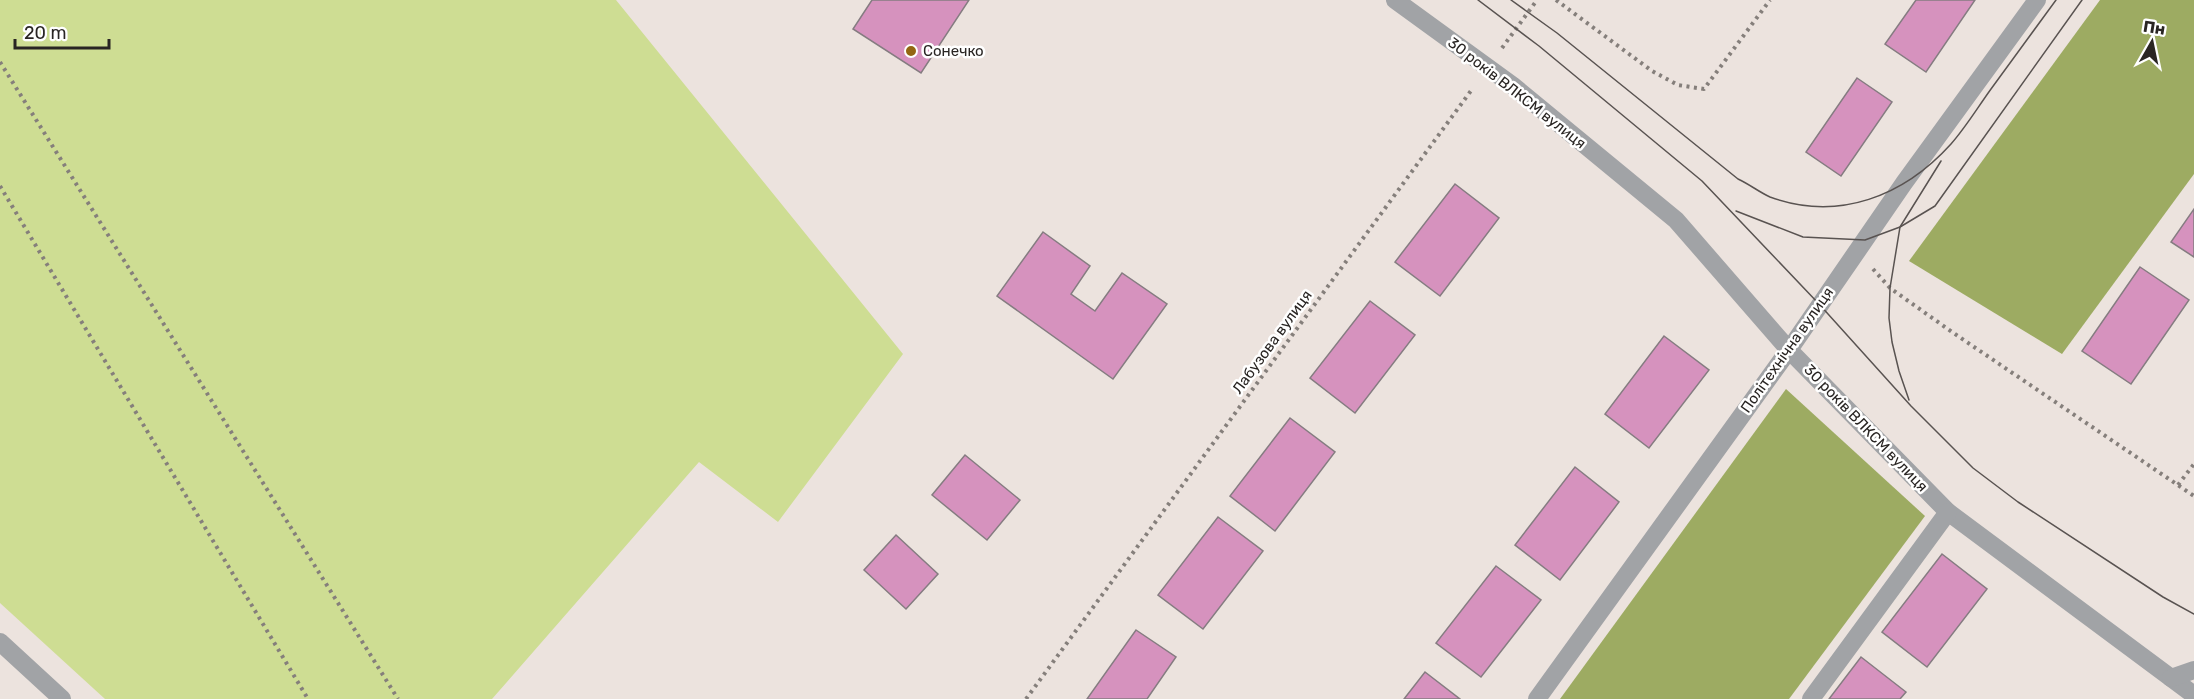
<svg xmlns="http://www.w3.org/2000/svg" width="2194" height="699" viewBox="0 0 2194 699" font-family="Rubik,sans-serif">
<rect width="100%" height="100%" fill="#ece3de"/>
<!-- green -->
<polygon fill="#cedd93" points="0,0 616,0 903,354 778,522 699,462 492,699 105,699 0,603"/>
<!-- forest -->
<g fill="#9dab62">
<polygon points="2100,0 2194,0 2194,174 2062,354 1909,261"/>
<polygon points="1786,389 1925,516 1789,699 1560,699"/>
</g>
<!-- building -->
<g fill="#d692be" stroke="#857c81" stroke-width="1.5">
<polygon points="872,0 969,0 921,73 853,29"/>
<polygon points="1916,0 1975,0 1926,72 1885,44"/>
<polygon points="1857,78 1892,102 1841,176 1806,152"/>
<polygon points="1455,184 1499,218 1440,296 1395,262"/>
<polygon points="2194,209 2194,257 2171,242"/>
<polygon points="1043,232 1090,266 1071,294 1095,311 1122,273 1167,304 1113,379 997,296"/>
<polygon points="2140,267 2189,300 2131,384 2082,351"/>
<polygon points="1370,301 1415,335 1355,413 1310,378"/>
<polygon points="1664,336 1709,370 1649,448 1605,414"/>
<polygon points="1290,418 1335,452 1275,531 1230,496"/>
<polygon points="965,455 1020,500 987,540 932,495"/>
<polygon points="1575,467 1619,502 1560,580 1515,545"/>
<polygon points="1218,517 1263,551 1203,629 1158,595"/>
<polygon points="896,535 938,574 906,609 864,570"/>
<polygon points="1942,554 1987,589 1927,667 1882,632"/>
<polygon points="1496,566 1541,600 1481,677 1436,643"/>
<polygon points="1136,630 1176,657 1147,699 1087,699"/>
<polygon points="1861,657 1906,692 1900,699 1829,699"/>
<polygon points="1425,672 1460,699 1404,699"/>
</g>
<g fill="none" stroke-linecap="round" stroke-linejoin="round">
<!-- path -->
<g stroke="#857f7b" stroke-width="4" stroke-dasharray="3 4.5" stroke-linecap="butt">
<polyline points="1556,0 1652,71 1678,85 1704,89 1770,0"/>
<polyline points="1502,48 1537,0"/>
<polyline points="0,62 398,699"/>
<polyline points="0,186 308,699"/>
<polyline points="1873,269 1890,288 1952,332 2194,496"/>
<polyline points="2178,485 2194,464"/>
<polyline points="1026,699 1473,88"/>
</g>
<!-- minor -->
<g stroke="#a1a3a6" stroke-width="18">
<polyline points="1395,0 1512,85 1676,220 1789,350 1948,512 2194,695"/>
<polyline points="0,642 62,699"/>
<polyline points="2171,678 2194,670"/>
<polyline points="1537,699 1789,350 1904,183 2037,0"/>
<polyline points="1811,699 1948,512"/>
</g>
<!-- tram -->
<g stroke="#595351" stroke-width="1.5">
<polyline points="1478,0 1539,46 1702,181 1819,304 1911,406 1973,468 2018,502 2163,597 2194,614"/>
<path d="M 1511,0 L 1557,33 L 1738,179 C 1749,184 1759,192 1770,197 C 1839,222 1904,196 1951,144 C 1966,127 1978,107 1991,89 C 2013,59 2034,30 2056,0"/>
<polyline points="1736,211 1803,237 1865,240 1900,227 1935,206 2082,0"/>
<polyline points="1909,400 1899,371 1892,342 1889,318 1890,288 1900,227 1941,161"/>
</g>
</g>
<!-- markers -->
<circle fill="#936612" stroke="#fff" stroke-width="2" cx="911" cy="51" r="6"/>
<g text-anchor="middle" stroke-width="5" stroke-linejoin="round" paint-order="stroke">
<!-- poi labels -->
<g font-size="15" fill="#292523" stroke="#fff" text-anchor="start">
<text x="923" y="56">Сонечко</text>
</g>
<!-- street labels -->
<g font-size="15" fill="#292523" stroke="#fff">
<text transform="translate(1517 93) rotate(38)" y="5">30 років ВЛКСМ вулиця</text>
<text transform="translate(1272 342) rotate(-54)" y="5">Лабузова вулиця</text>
<text transform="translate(1787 350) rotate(-55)" y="5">Політехнічна вулиця</text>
<text transform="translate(1866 428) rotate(46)" y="5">30 років ВЛКСМ вулиця</text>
</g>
</g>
<!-- north arrow -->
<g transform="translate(2152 42) rotate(9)" stroke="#ffffff" stroke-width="4.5" paint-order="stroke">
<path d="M0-4.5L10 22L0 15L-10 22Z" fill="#292523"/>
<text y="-9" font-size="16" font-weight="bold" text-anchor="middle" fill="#292523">Пн</text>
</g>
<!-- scale -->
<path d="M15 39v9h94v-9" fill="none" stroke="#292523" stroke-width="3"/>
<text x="24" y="39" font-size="18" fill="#292523" stroke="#ffffff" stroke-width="4.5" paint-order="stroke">20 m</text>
</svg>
